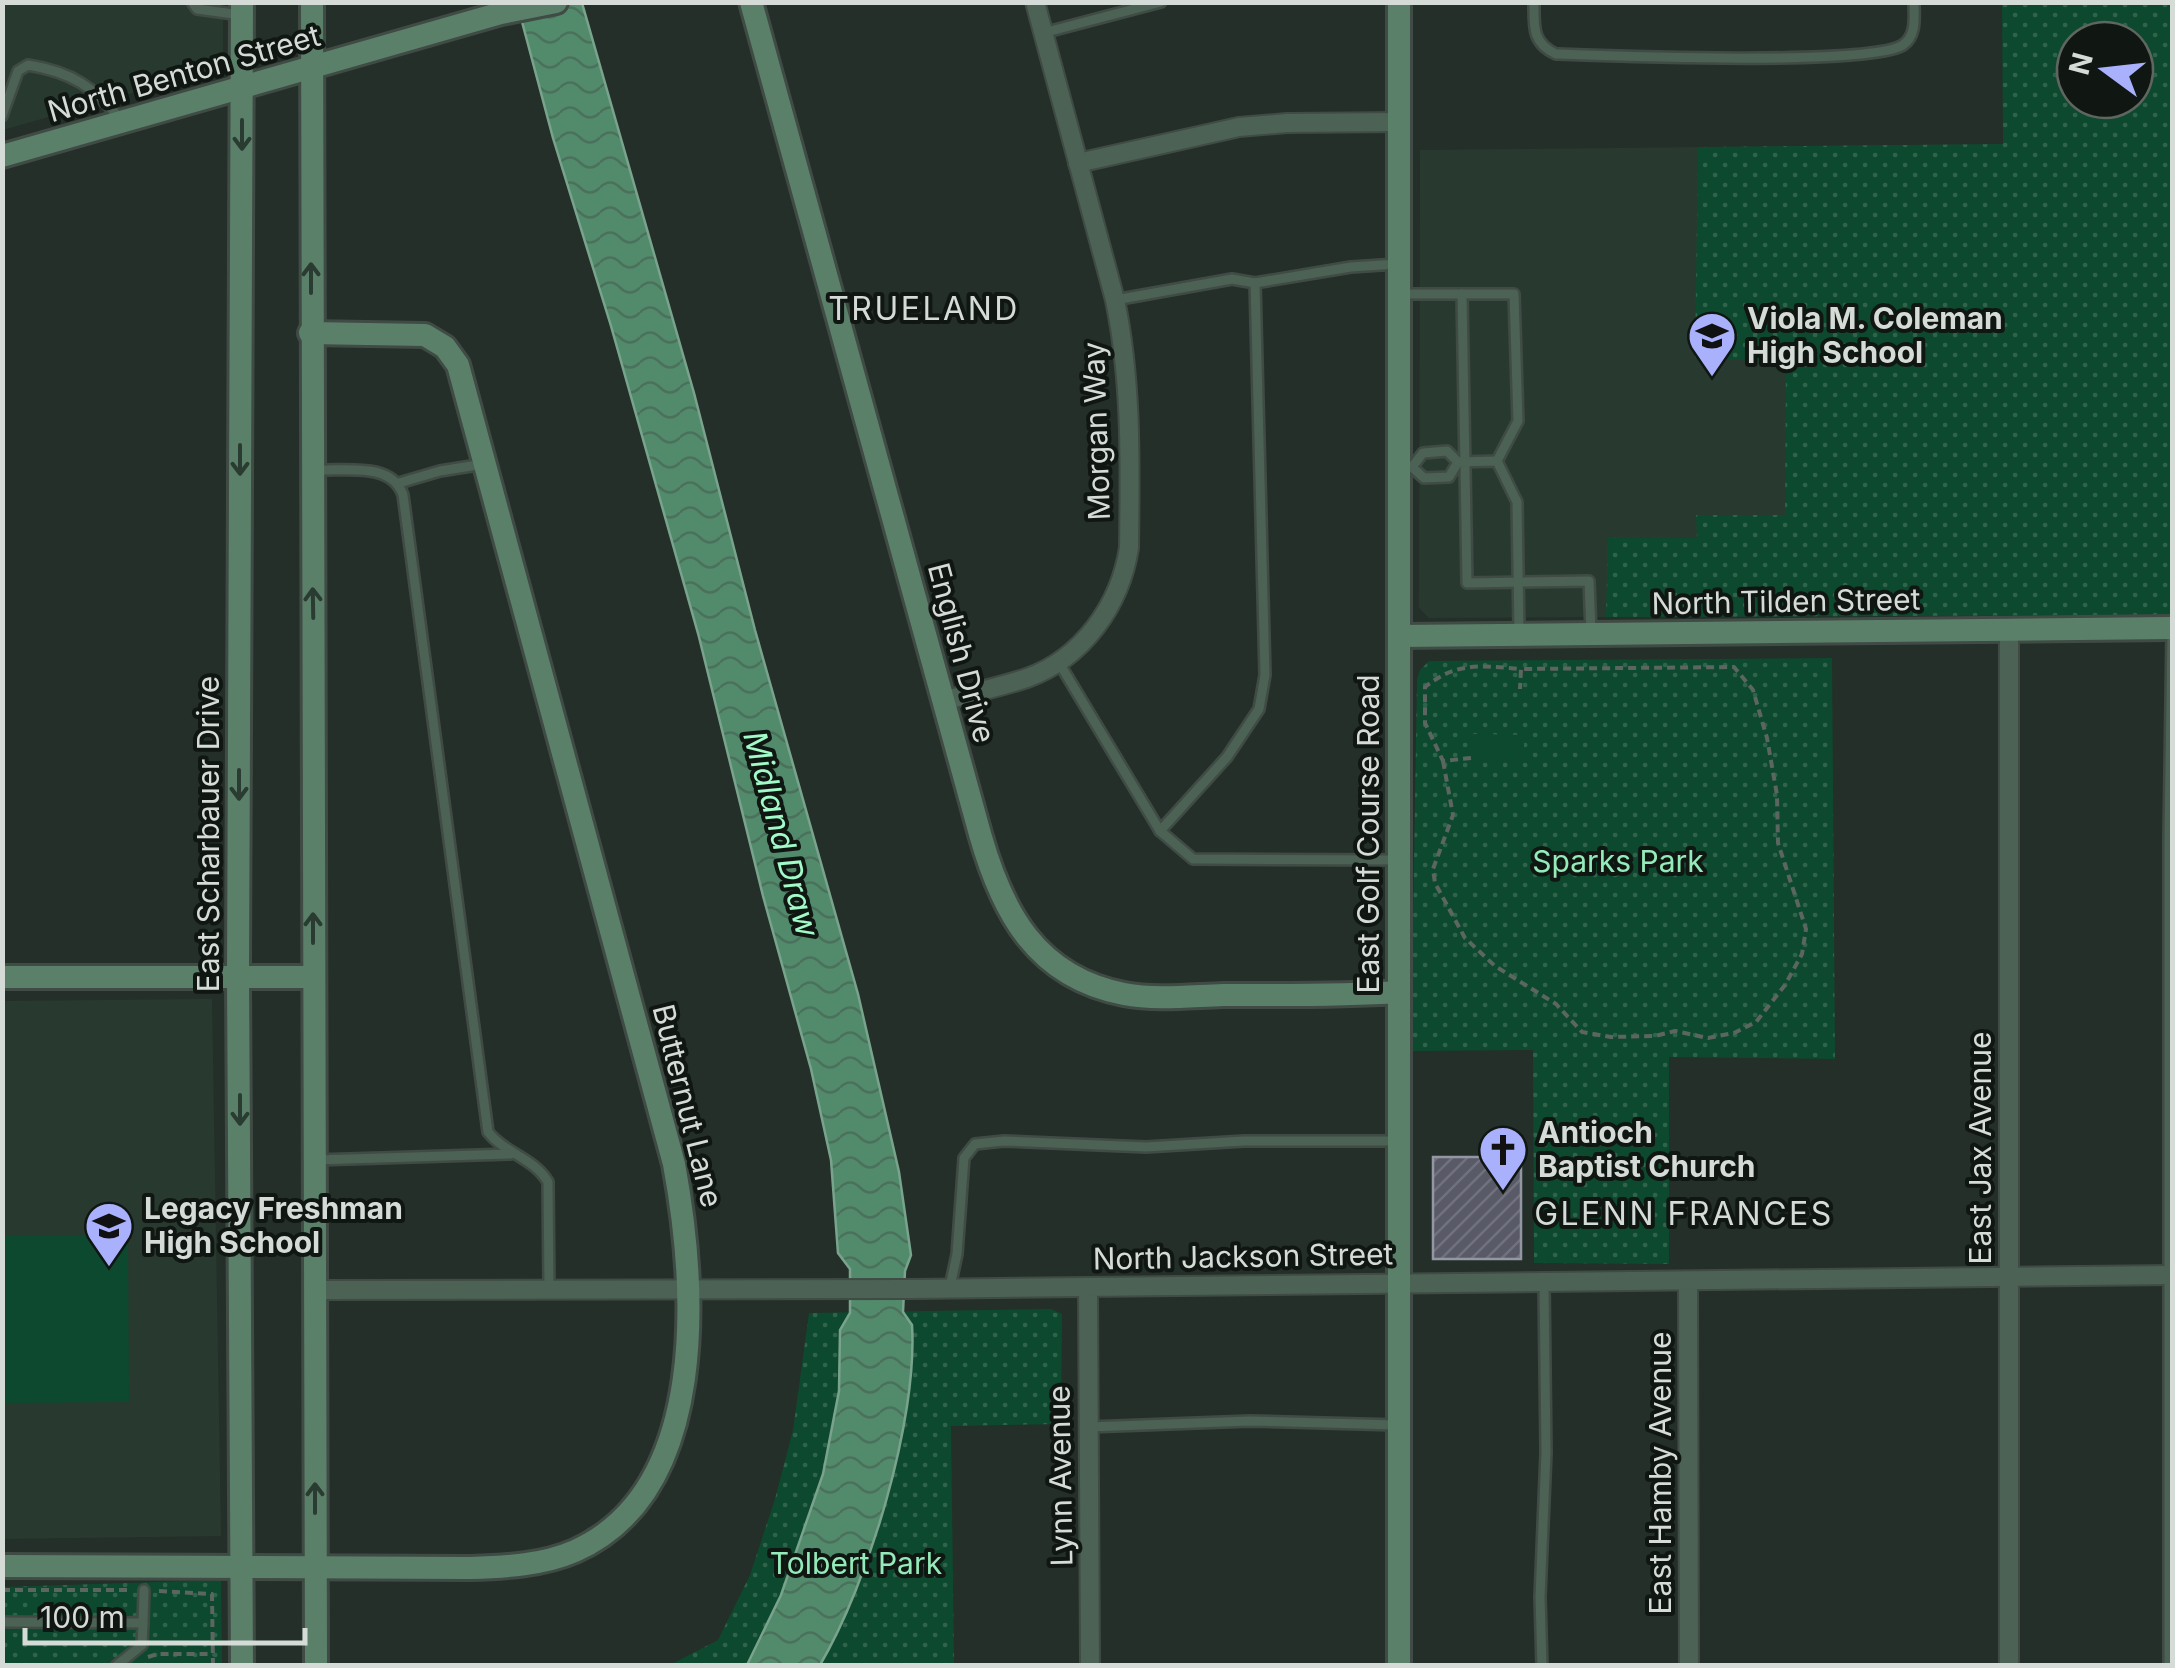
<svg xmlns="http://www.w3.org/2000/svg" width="2175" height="1668" viewBox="0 0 2175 1668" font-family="Inter,sans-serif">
<defs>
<pattern id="grass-dots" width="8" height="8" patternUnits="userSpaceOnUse" patternTransform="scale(2.5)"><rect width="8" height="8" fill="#0d492e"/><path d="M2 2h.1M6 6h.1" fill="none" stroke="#2f634c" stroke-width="1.8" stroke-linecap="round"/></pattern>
<pattern id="water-waves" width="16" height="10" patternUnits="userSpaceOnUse" patternTransform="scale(2.5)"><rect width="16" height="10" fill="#518b6b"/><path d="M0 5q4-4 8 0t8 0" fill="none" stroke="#4b715c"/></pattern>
<pattern id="building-hatch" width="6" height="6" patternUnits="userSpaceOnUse" patternTransform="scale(2.5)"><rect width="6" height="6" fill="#595a67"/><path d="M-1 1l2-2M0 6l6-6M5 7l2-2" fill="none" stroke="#70717c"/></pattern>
</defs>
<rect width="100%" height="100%" fill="#232f28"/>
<!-- built -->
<g fill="#283a2f">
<polygon points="3,3 223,3 223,67 3,130"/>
<polygon points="2003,144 2008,615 1429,618 1419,608 1420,150"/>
<polygon points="212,999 221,1536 3,1539 2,1001"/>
</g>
<!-- grass -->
<g fill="url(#grass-dots)" fill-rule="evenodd">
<path d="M 2002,3 L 2172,3 L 2172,615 L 1606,617 L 1608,537 L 1697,538 L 1696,515 L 1785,515 L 1786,361 L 1695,359 L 1698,147 L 2003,144 ZM 2075,40 L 2135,40 L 2135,100 L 2075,100 Z"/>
<polygon points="1832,658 1835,1059 1669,1057 1669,1264 1534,1263 1533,1050 1411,1051 1417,679 1420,670 1429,661"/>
<polygon points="1051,1309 1062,1314 1061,1424 951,1426 954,1665 668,1666 718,1640 750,1575 775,1499 793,1430 809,1313"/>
<polygon points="221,1580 222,1665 3,1665 2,1587"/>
</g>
<!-- pitch -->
<g fill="#0d492e">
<polygon points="1473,734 1524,735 1524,760 1472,761"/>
<polygon points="3,1236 128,1236 129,1402 3,1403"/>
</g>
<!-- water -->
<path fill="url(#water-waves)" stroke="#79a38c" stroke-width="2.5" d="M 517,3 L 582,3 L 694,393 L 755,630 L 858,994 L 899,1172 L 911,1255 L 905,1271 L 903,1312 L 912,1325 C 918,1420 868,1584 820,1665 L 747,1665 L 781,1595 L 823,1474 L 839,1391 L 840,1330 L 850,1313 L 850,1269 L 838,1253 L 831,1160 L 811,1069 L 763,896 L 699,637 L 611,326 L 553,138 Z"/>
<!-- building -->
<polygon fill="url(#building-hatch)" stroke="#9496a4" stroke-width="2.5" points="1486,1143 1521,1143 1521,1259 1433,1259 1433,1157 1486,1157"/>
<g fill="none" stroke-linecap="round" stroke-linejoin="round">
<!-- lane casing -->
<g stroke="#3f4b44" stroke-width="14">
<g id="lane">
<polyline points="192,2 197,9 241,15"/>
<path d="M 1534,2 C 1534,27 1532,43 1556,54 C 1610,56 1870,66 1903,45 C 1917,35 1914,17 1914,2"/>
<polyline points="1043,33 1161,2"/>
<path d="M 2,116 L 18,71 L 28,65 C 72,72 94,87 122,121"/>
<polyline points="1255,283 1351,267 1397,264"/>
<polyline points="1400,294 1462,294"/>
<polyline points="1115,300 1232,279 1255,283 1265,675 1259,709 1227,757 1160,831"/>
<polygon points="1447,451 1458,462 1449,477 1424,478 1412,467 1423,453"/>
<polyline points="1497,461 1518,421 1514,294 1462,294 1467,583 1589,581 1591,632"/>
<polyline points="1458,462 1497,461 1517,502 1519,632"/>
<path d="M 317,470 C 346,471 392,462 403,495 L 488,1132 C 504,1153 534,1158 548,1182 L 549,1289"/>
<polyline points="399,483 440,471 484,464"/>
<polyline points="1058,661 1160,831 1193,859 1396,860"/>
<polyline points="316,1160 511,1154"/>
<polyline points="950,1287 957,1254 964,1158 975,1144 1004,1141 1146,1147 1244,1141 1396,1141"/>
<polyline points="1089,1427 1250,1421 1397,1425"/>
<polyline points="2,1622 143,1623 144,1590"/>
<polyline points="116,1666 142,1645 143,1623"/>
<polyline points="1542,1666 1540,1597 1546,1453 1544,1283"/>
<polyline points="2169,1666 2169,837 2172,632"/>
</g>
</g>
<!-- street casing -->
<g stroke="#3f4b44" stroke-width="22">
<g id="street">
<polyline points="1078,163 1239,127 1287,123 1400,122"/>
<polyline points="2009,630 2009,1666"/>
<path d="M 943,701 C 971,693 1000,687 1027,678 C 1083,658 1120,605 1129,548 C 1130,465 1132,382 1115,300 L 1035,2"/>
<polyline points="1688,1281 1689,1666"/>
<polyline points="1088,1287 1090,1666"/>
<polyline points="314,1290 913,1289 2172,1275"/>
</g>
</g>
<!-- secondary casing -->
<g stroke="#3f4b44" stroke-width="28">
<g id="secondary">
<polyline points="312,2 316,1666"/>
<path d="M 751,2 L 980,834 C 1002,912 1036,977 1124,994 C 1156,1000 1190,996 1223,995 C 1281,995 1340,996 1398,992"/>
<polyline points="1399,2 1399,1666"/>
<polyline points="2,156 501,13 556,2"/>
<polyline points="1400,636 2172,628"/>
<polyline points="2,977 313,977"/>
<path d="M 2,1566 L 470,1568 C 505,1567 543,1565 575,1551 C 711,1490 696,1284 674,1164 L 458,365 L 445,347 L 425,335 L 310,333"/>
<polyline points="242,1666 238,975 242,2"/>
</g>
</g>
<!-- path -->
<g stroke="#5c6660" stroke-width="4" stroke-dasharray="8 5" stroke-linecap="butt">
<path d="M 1471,758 L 1443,761 L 1425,723 L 1425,687 C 1457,661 1483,666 1521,669 L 1520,689"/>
<polyline points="1443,761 1453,815 1433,869 1435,883 1465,938 1495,966 1556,1004 1582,1032 1611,1037 1655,1036 1675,1031 1708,1038 1734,1033 1756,1022 1785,985 1802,954 1806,929 1778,843 1777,795 1767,738 1753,690 1734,667 1521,669"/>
<polyline points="2,1590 129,1590"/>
<polyline points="159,1591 212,1594 213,1666"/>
<polyline points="148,1657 158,1654 213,1654"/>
</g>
<!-- lane -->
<use href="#lane" stroke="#4b6254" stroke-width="9"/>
<!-- street -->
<use href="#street" stroke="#4b6254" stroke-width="18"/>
<!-- secondary -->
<use href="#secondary" stroke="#5b806a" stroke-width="22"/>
</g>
<!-- one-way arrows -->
<defs><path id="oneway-shaft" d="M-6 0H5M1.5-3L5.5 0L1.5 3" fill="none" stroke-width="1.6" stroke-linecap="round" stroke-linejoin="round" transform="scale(2.5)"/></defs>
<g stroke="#2a3b31">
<use href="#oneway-shaft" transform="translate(242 135) rotate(90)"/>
<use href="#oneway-shaft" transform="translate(311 278) rotate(-90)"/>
<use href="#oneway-shaft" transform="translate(240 460) rotate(90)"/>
<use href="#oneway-shaft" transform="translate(313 603) rotate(-91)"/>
<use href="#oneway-shaft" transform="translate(239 785) rotate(90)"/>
<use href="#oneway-shaft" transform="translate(313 928) rotate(-90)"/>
<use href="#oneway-shaft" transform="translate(240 1110) rotate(90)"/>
<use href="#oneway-shaft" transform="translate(315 1498) rotate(-90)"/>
</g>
<!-- icons -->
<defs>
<g id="school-pin" transform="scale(2.5)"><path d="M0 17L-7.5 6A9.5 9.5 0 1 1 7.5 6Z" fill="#a9b0fc" stroke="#101612"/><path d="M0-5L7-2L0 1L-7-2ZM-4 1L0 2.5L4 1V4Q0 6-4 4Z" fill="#111"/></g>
<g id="church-pin" transform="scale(2.5)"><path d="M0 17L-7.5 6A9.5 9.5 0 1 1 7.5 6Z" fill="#a9b0fc" stroke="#101612"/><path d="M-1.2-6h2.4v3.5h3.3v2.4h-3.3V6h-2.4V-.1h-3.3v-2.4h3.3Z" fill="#111"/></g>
</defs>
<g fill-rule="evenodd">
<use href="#school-pin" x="1712" y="336"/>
<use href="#church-pin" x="1503" y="1150"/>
<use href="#school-pin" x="109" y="1226"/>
</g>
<g text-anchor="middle" stroke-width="8" stroke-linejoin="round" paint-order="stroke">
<!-- street labels -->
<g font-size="30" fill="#d5dcd8" stroke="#101612">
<text transform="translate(184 74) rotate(-16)" y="10">North Benton Street</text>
<text transform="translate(1097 431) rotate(-92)" y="10">Morgan Way</text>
<text transform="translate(1786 602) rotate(-1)" y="10">North Tilden Street</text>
<text transform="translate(961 653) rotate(75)" y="10">English Drive</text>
<text transform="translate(209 834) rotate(-90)" y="10">East Scharbauer Drive</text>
<text transform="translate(1369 834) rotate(-90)" y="10">East Golf Course Road</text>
<text transform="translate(687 1106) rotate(76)" y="10">Butternut Lane</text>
<text transform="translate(1981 1148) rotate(-90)" y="10">East Jax Avenue</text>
<text transform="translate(1243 1257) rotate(-1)" y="10">North Jackson Street</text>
<text transform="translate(1661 1473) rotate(-90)" y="10">East Hamby Avenue</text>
<text transform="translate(1061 1476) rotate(-91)" y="10">Lynn Avenue</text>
</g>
<!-- poi labels -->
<g font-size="30" font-weight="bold" fill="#d5dcd8" stroke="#101612" text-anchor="start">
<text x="1747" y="329">Viola M. Coleman<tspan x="1747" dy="34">High School</tspan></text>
<text x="1538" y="1143">Antioch<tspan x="1538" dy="34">Baptist Church</tspan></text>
<text x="144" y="1219">Legacy Freshman<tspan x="144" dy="34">High School</tspan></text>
</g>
<!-- park labels -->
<g font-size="30" fill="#94ebba" stroke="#101612">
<text x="1618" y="872">Sparks Park</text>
<text x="856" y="1574">Tolbert Park</text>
</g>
<!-- neighbourhood labels -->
<g font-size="32" letter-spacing="2.5" fill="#d5dcd8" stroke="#101612">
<text x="924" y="320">TRUELAND</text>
<text x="1684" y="1225">GLENN FRANCES</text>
</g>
<!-- water labels -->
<g font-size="32" font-style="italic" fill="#a2fac8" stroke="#101612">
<text transform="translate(781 834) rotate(75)" y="11">Midland Draw</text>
</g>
</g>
<!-- border -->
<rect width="2175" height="1668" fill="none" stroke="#d5dcd8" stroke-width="10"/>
<!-- north arrow -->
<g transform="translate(2105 70) rotate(285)"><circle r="48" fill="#101612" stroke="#5f6561" stroke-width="2.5"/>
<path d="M0-8L18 38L0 25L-18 38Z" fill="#a9b0fc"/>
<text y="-15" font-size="28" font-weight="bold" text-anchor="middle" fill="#d5dcd8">N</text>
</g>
<!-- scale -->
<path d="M25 1628v15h280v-15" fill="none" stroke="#d5dcd8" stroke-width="5"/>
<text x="40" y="1628" font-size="30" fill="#d5dcd8" stroke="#101612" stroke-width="8" paint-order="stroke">100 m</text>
</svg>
